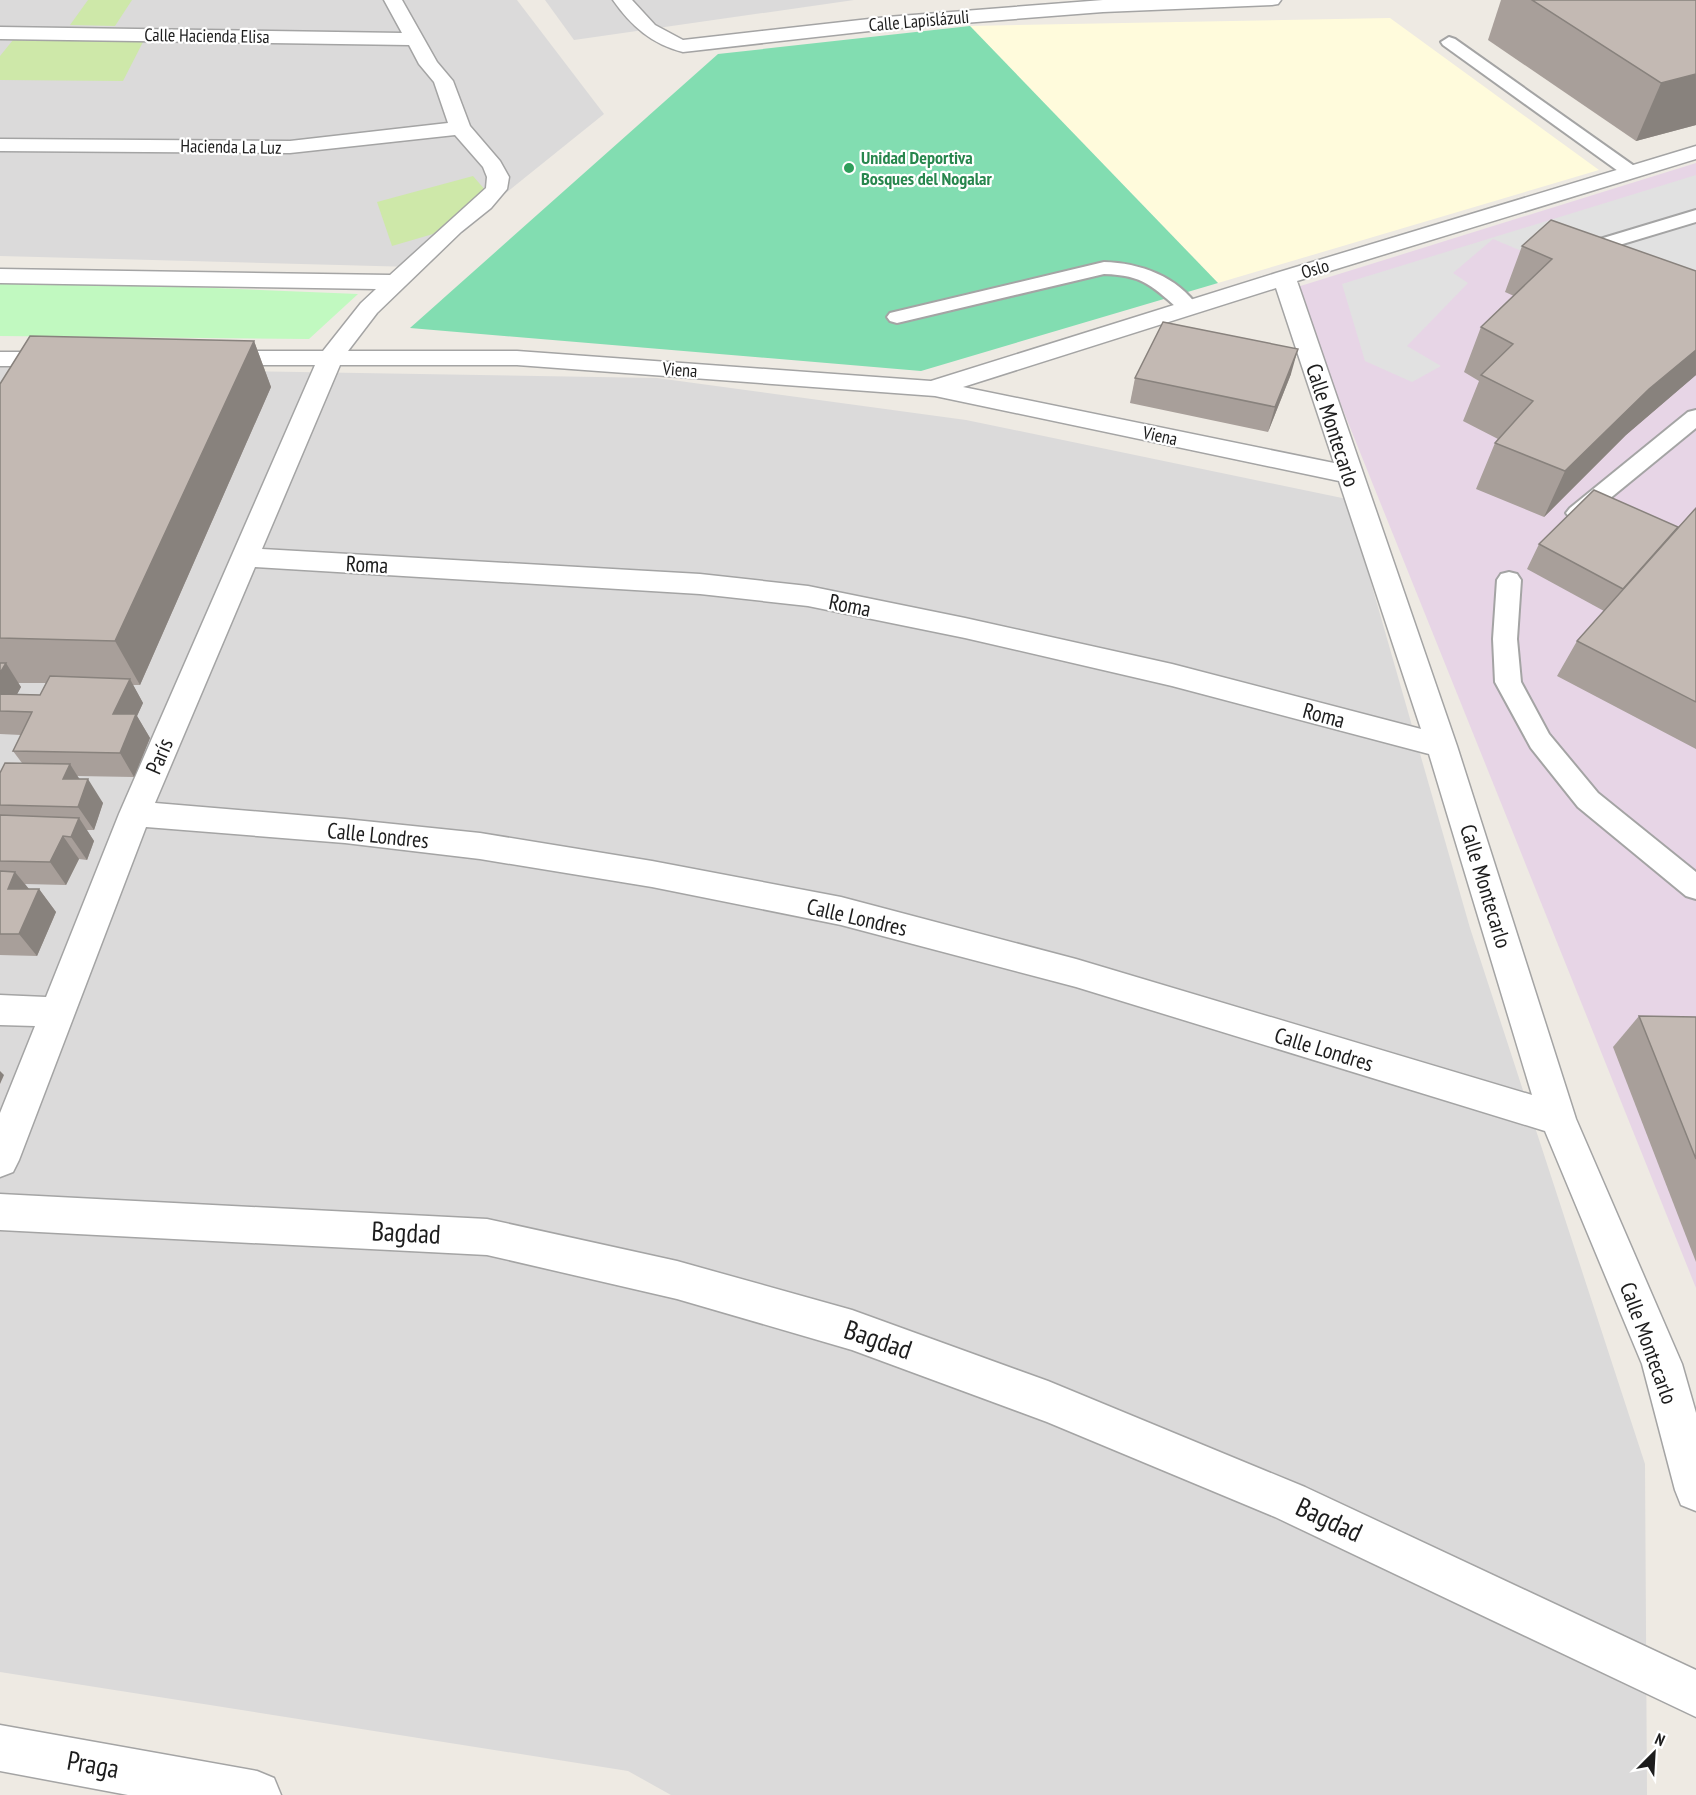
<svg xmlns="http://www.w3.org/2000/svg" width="1696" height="1795" viewBox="0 0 1696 1795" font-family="'PT Sans Narrow',sans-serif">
<rect width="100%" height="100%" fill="#eeeae3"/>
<!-- residential -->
<g fill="#dbdada">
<polygon points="0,0 517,0 604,114 414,267 0,256"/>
<polygon points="545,0 854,0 574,40"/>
<polygon points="0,367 657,378 966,420 1347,499 1470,928 1645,1464 1647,1795 671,1795 628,1771 0,1672"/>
</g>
<!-- industrial -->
<polygon fill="#e7d5e6" points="1696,163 1696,1288 1294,288"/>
<!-- education -->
<polygon fill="#fffbdc" points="1390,18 1599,170 1218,283 970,26"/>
<!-- grass -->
<g fill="#cee8a9">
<polygon points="88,0 132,0 115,26 70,25"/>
<polygon points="13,40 143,42 123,81 0,80 0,56"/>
<polygon points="473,176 486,191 433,234 392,246 377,202"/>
</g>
<!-- park -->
<polygon fill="#c1f9c0" points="0,279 358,294 309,339 0,336"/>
<!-- pitch -->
<polygon fill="#82ddb1" points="970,26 1218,283 921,371 410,328 718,54"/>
<!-- parking -->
<polygon fill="#e1e1e1" points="1696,175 1696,324 1493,239 1453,273 1468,283 1407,346 1441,366 1412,382 1365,361 1342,284"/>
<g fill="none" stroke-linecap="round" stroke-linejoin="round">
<!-- service casing -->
<g stroke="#a4a4a4" stroke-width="4">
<g id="service">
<polygon points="1449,37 1455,39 1637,168 1640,172 1637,176 1625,176 1443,45 1441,42"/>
<path d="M 1696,210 L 1696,222 L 1606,249 L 1610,254 L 1607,258 C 1597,261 1583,258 1577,249 L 1580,245 Z"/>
<path d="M 1104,262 C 1140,263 1177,276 1199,308 L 1196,312 L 1182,312 C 1153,287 1144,275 1104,274 L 897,323 L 890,321 L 887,317 L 890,313 Z"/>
<polygon points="1696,410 1696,428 1586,518 1578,521 1570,518 1566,513 1570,508 1688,412"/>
<polygon points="1509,572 1517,574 1521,580 1517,639 1521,682 1549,734 1598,793 1696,872 1696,899 1686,896 1578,807 1531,748 1495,682 1493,639 1497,580 1501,574"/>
</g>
</g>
<!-- minor casing -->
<g stroke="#a4a4a4" stroke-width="3">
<g id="minor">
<path d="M 384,0 L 402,0 L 437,62 L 453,81 L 470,126 L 500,161 L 509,177 L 507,189 L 491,208 L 461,232 L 377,313 L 348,351 L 517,351 L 931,381 L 1276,273 L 1696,146 L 1696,159 L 1297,281 L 1457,746 L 1576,1119 L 1682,1364 L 1696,1413 L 1696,1511 L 1681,1505 L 1675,1490 L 1642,1364 L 1545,1131 L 1076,987 L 841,925 L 652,887 L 480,859 L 345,843 L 146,827 L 19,1160 L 13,1172 L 0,1177 L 0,1113 L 35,1026 L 0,1025 L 0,995 L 46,997 L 119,814 L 315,365 L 215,365 L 206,363 L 203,358 L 206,353 L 215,351 L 323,351 L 361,303 L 376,289 L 0,283 L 0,269 L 390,275 L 486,188 L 487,177 L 483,167 L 455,135 L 290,153 L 0,151 L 0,139 L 290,141 L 448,123 L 434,82 L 419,64 L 409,45 L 0,39 L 0,27 L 402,33 ZM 1276,288 L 1334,463 L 963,387 ZM 340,365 L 517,365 L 935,396 L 1339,481 L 1421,729 L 1172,664 L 965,618 L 808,586 L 700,574 L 262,549 ZM 255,567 L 700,594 L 808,606 L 965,638 L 1172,686 L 1429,754 L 1532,1095 L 1076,959 L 841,897 L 652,861 L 480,833 L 345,819 L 155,803 Z"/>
<path d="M 613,0 L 632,0 L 655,25 L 683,40 L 887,17 L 1103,0 L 1281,0 L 1278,4 L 1272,5 L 1103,12 L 887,29 L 683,52 C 652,44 631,26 613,0 Z"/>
<polygon points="0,352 61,352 70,354 73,359 70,364 61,366 0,366"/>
<polygon points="0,1194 487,1219 677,1261 852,1310 1048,1381 1305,1487 1696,1670 1696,1717 1275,1517 1047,1422 852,1350 677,1299 487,1255 0,1230"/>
<polygon points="0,1725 257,1771 274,1778 281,1795 128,1795 0,1771"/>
</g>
</g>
<!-- service -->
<use href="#service" fill="#fff" fill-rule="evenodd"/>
<!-- minor -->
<use href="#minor" fill="#fff" fill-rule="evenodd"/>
</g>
<!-- wall -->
<g fill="#a89f9a" fill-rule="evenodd">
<polygon points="1501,0 1696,0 1696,125 1636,141 1488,40"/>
<polygon points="1522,246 1696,271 1696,375 1626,435 1544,517 1476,489 1495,443 1498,439 1463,421 1479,381 1464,372 1481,327 1514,296 1505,292"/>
<path d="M 254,341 L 271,387 L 140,685 L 133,685 L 143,703 L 137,716 L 150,738 L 134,777 L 77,776 L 80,779 L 103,803 L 94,830 L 87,830 L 94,841 L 87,860 L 79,859 L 66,885 L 25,884 L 29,889 L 39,889 L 56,912 L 37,956 L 0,955 L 0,773 L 22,763 L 13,751 L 21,735 L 0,734 L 0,384 ZM 18,683 L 46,683 L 40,695 L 17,694 L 21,687 Z"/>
<polygon points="1291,374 1268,432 1130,403 1135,378"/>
<polygon points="1696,508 1696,749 1557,676 1577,641 1604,611 1527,569 1539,544 1678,527"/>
<polygon points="1639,1016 1696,1017 1696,1262 1613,1047"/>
</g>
<!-- shaded-wall -->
<g fill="#88827d">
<polygon points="1696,74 1696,125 1636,141 1661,83"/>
<polygon points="254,341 271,387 140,685 115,641"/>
<polygon points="1298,349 1291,374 1268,432 1275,407"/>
<polygon points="1696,350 1696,375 1626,435 1544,517 1565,471 1649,389"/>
<polygon points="6,663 21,687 8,711 0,710 0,673"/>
<polygon points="130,679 143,703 137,716 150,738 134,777 120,753 113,714"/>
<polygon points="70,764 85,788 63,779"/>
<polygon points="88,779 103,803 94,830 78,807"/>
<polygon points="79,818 94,841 87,860 71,837"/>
<polygon points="63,836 79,859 66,885 50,862"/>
<polygon points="15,872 33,894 8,889"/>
<polygon points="39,889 56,912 37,956 19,934"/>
<polygon points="0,1071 4,1075 0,1084"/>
</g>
<!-- building -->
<g fill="#c3b9b3" stroke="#88827d" stroke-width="1.5">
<polygon points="1532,0 1696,0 1696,74 1661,83"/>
<polygon points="1551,220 1696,271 1696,350 1649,389 1565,471 1495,443 1533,401 1481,375 1513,344 1481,327 1552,259 1522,246"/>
<polygon points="1163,322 1298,349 1275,407 1135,378"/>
<polygon points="30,336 254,341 115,641 0,638 0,384"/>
<polygon points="1594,490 1678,527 1623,589 1539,544"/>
<polygon points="1696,508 1696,702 1577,641"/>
<polygon points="0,663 6,663 0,673"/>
<polygon points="50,676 130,679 113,714 136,714 120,753 13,751 32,712 0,711 0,694 40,695"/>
<polygon points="5,763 70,764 63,779 88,779 78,807 0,805 0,773"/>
<polygon points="0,815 79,818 71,837 63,836 50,862 0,861"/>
<polygon points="0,871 15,872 8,889 39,889 19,934 0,934"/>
<polygon points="1639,1016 1696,1017 1696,1159"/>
</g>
<!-- markers -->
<circle fill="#2e9e5b" stroke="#fff" stroke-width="2" cx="849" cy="168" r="6"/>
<g text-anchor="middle" stroke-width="4.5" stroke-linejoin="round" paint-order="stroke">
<!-- far-street labels -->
<g font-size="18" fill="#1d1d1d" stroke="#fff">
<text transform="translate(919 21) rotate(-5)" y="6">Calle Lapislázuli</text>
<text transform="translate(207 36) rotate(1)" y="6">Calle Hacienda Elisa</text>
<text transform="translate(231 147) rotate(1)" y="6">Hacienda La Luz</text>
<text transform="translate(1315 269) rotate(-17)" y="6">Oslo</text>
<text transform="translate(680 370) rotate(4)" y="6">Viena</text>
<text transform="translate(1160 436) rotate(12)" y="6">Viena</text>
</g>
<!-- far-leisure labels -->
<g font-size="18" font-weight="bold" fill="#27864d" stroke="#fff" text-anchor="start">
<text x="861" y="164">Unidad Deportiva<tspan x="861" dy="21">Bosques del Nogalar</tspan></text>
</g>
<!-- street labels -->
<g font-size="22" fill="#1d1d1d" stroke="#fff">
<text transform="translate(1333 425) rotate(72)" y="8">Calle Montecarlo</text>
<text transform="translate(367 564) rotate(3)" y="8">Roma</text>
<text transform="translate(850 605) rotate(11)" y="8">Roma</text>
<text transform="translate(1324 715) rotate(15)" y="8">Roma</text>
<text transform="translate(159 756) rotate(-67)" y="8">París</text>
<text transform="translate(378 835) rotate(6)" y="8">Calle Londres</text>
<text transform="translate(1486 886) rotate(73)" y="8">Calle Montecarlo</text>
<text transform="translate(857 917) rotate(13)" y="8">Calle Londres</text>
<text transform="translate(1324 1049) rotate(17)" y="8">Calle Londres</text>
<text transform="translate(1649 1343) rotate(70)" y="8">Calle Montecarlo</text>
</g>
<!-- near-street labels -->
<g font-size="27" fill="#1d1d1d" stroke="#fff">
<text transform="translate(406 1233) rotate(3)" y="9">Bagdad</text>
<text transform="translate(878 1340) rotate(19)" y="9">Bagdad</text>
<text transform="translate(1329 1520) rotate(25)" y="9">Bagdad</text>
<text transform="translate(93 1765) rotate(10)" y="9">Praga</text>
</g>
</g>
<!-- north arrow -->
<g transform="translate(1654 1753) rotate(24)" stroke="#ffffff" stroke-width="4.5" paint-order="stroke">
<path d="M0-4.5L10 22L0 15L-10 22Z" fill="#1d1d1d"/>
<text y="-9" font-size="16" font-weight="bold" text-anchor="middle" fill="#1d1d1d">N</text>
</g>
</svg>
